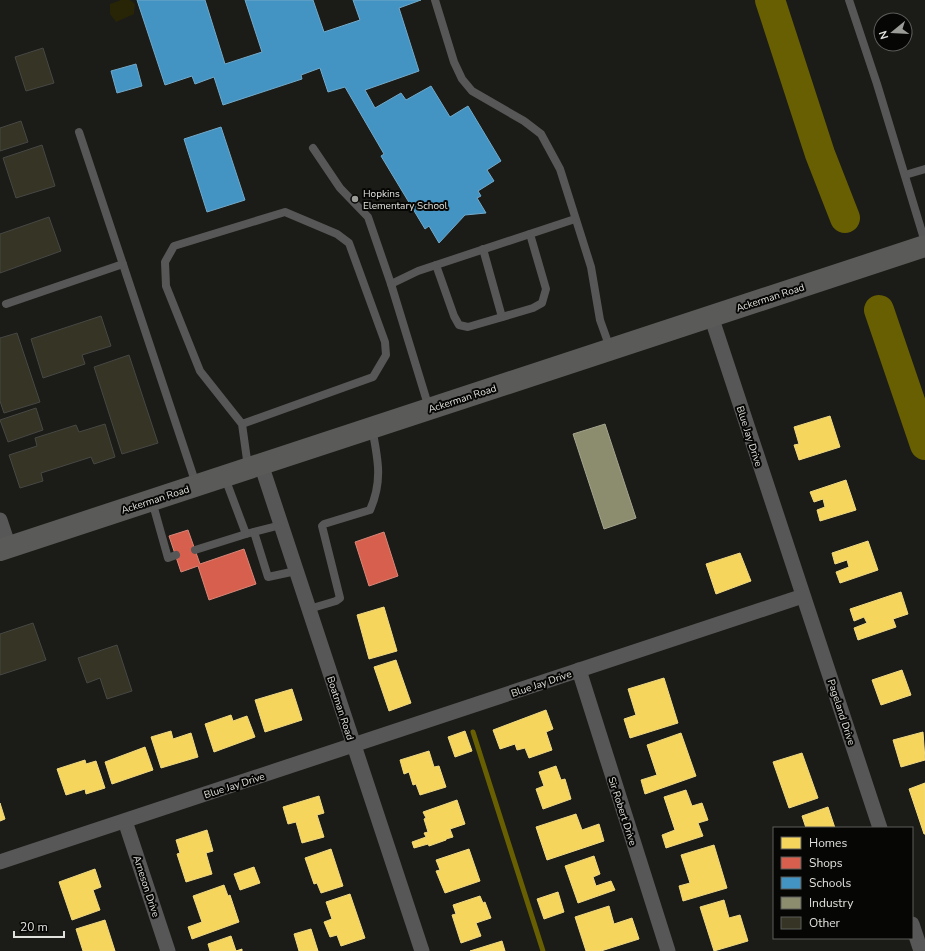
<svg xmlns="http://www.w3.org/2000/svg" width="925" height="951" viewBox="0 0 925 951" font-family="'Nunito Sans',sans-serif">
<rect width="100%" height="100%" fill="#1b1b17"/>
<!-- green -->
<polygon fill="#282506" points="121,0 130,0 135,4 134,14 116,22 110,14 110,4"/>
<!-- homes -->
<g fill="#f6d55c" stroke="#efd882">
<polygon points="830,416 840,447 799,460 794,445 799,444 794,427"/>
<polygon points="846,480 856,510 820,521 817,510 825,507 823,499 814,502 810,492"/>
<polygon points="868,541 878,570 840,583 836,572 849,567 847,560 835,564 832,553"/>
<polygon points="740,553 751,581 716,594 706,564"/>
<polygon points="901,592 908,614 893,619 896,627 858,640 854,628 867,623 864,617 854,621 850,609"/>
<polygon points="384,607 397,651 369,659 357,615"/>
<polygon points="396,660 411,703 389,711 374,667"/>
<polygon points="902,670 911,695 881,705 872,680"/>
<polygon points="664,678 678,723 630,738 624,719 636,715 628,689"/>
<polygon points="292,689 302,720 265,732 255,700"/>
<polygon points="546,710 553,729 546,732 552,750 529,758 525,748 517,750 515,744 500,749 493,730"/>
<polygon points="231,715 233,721 247,716 255,737 214,752 205,724"/>
<polygon points="171,731 173,739 191,733 198,757 161,768 151,737"/>
<polygon points="465,731 472,751 455,757 448,737"/>
<polygon points="923,732 925,760 901,767 893,740"/>
<polygon points="681,733 696,776 645,794 641,780 657,775 647,745"/>
<polygon points="145,747 153,770 112,784 105,762"/>
<polygon points="429,751 434,767 439,766 446,787 420,795 416,784 413,785 409,772 404,774 400,760"/>
<polygon points="802,753 818,798 789,808 773,762"/>
<polygon points="85,760 86,764 96,761 105,788 86,794 85,789 66,795 57,769"/>
<polygon points="556,766 561,780 565,779 571,799 543,809 536,789 544,786 539,772"/>
<polygon points="925,783 925,834 924,834 909,789"/>
<polygon points="686,790 692,806 702,803 708,820 698,823 703,836 666,848 662,835 675,830 664,797"/>
<polygon points="319,796 324,813 317,815 324,837 302,843 296,822 288,824 283,807"/>
<polygon points="457,800 465,824 450,829 453,837 446,839 446,840 429,846 428,844 414,848 412,842 426,837 424,833 428,832 424,819 426,818 423,812"/>
<polygon points="0,803 5,819 0,821"/>
<polygon points="828,807 835,828 806,828 802,816"/>
<polygon points="576,814 582,830 599,824 604,841 547,860 536,827"/>
<polygon points="207,830 213,851 206,853 212,874 186,882 177,854 180,853 176,840"/>
<polygon points="714,845 727,888 683,901 679,886 690,883 681,855"/>
<polygon points="331,849 343,886 321,893 317,883 314,884 305,858"/>
<polygon points="469,849 480,881 445,893 436,871 440,870 436,860"/>
<polygon points="594,856 600,874 593,877 596,886 611,881 615,890 578,903 565,866"/>
<polygon points="254,867 260,883 240,890 234,874"/>
<polygon points="95,869 101,887 93,890 100,910 72,920 59,882"/>
<polygon points="224,885 228,896 230,895 239,922 192,939 188,927 202,922 193,896"/>
<polygon points="558,892 564,912 544,919 537,899"/>
<polygon points="350,894 365,938 341,946 337,935 330,937 324,922 332,919 326,902"/>
<polygon points="480,896 483,903 485,902 491,918 476,923 481,936 461,943 452,915 456,914 453,905"/>
<polygon points="724,900 729,918 740,915 748,941 714,951 700,907"/>
<polygon points="609,906 614,924 632,918 639,939 601,951 586,951 575,917"/>
<polygon points="105,920 115,951 83,951 76,929"/>
<polygon points="311,929 318,951 299,951 294,934"/>
<polygon points="231,936 236,951 242,949 242,951 210,951 208,944"/>
<polygon points="502,941 505,951 470,951"/>
</g>
<!-- shops -->
<g fill="#d6604d" stroke="#d98678">
<polygon points="188,530 200,564 244,549 256,584 209,600 198,566 181,572 169,536"/>
<polygon points="384,532 398,576 369,586 355,542"/>
</g>
<!-- schools -->
<g fill="#4393c3" stroke="#72aaca">
<polygon points="137,0 205,0 225,64 262,52 245,0 313,0 324,32 360,20 353,0 421,0 399,8 419,71 365,90 375,108 401,93 406,100 431,86 450,117 468,106 501,161 487,170 494,181 478,191 481,196 477,198 486,213 465,215 439,243 429,226 425,229 381,156 384,154 345,87 328,92 320,68 301,75 302,79 223,105 214,77 195,84 192,76 165,85"/>
<polygon points="136,64 142,86 117,93 111,71"/>
<polygon points="221,127 245,200 207,212 184,139"/>
</g>
<!-- industry -->
<polygon fill="#8c8c6e" stroke="#a5a58f" points="605,424 636,518 604,529 573,434"/>
<g fill="none" stroke-linecap="round" stroke-linejoin="round">
<!-- stream -->
<polyline stroke="#675f02" stroke-width="5" points="473,732 543,951"/>
<!-- river -->
<g stroke="#675f02" stroke-width="30">
<polyline points="770,0 820,154 845,218"/>
<polyline points="879,310 925,445"/>
</g>
</g>
<!-- building -->
<g fill="#363425" stroke="#474744">
<polygon points="43,48 54,83 26,91 15,57"/>
<polygon points="21,121 28,142 0,151 0,128"/>
<polygon points="42,145 55,186 16,198 3,158"/>
<polygon points="49,217 61,251 0,273 0,234"/>
<polygon points="101,316 111,346 82,355 85,364 43,378 31,339"/>
<polygon points="17,333 40,402 4,413 0,401 0,338"/>
<polygon points="129,355 158,443 122,454 94,367"/>
<polygon points="36,408 43,430 8,442 0,420"/>
<polygon points="105,424 115,457 94,464 91,457 41,473 43,481 20,488 9,455 37,446 35,438 76,425 79,432"/>
<polygon points="33,623 46,660 0,675 0,634"/>
<polygon points="117,645 132,691 107,699 100,678 87,683 78,658"/>
</g>
<g fill="none" stroke-linecap="round" stroke-linejoin="round">
<!-- lane -->
<g stroke="#575757" stroke-width="8">
<polyline points="435,0 454,62 462,79 472,91 524,121 541,134 560,169 591,267 600,320 610,348"/>
<polyline points="849,0 877,84 925,242"/>
<polyline points="79,132 196,484"/>
<polyline points="313,148 340,188 368,217 391,284 429,408"/>
<polyline points="905,175 925,169"/>
<polyline points="483,249 502,317"/>
<polyline points="436,265 454,316 459,325 468,327 533,308 542,303 546,289 530,234"/>
<polyline points="391,284 418,271 575,219"/>
<polyline points="6,304 123,264"/>
<polyline points="242,424 373,377 386,355 385,342 349,243 337,234 285,212 174,246 165,262 166,286 200,371 242,424 248,467"/>
<polyline points="225,478 246,534 281,525"/>
<polyline points="152,501 168,558 176,555"/>
<polyline points="254,532 268,577 296,571"/>
<polyline points="195,550 246,534"/>
<path d="M 309,609 L 336,601 L 340,598 L 322,526 L 324,524 L 370,510 C 383,481 378,459 372,428"/>
</g>
<!-- street -->
<g stroke="#575757" stroke-width="15">
<polyline points="711,316 880,828"/>
<polyline points="261,464 422,951"/>
<polyline points="0,520 9,547"/>
<polyline points="579,670 668,951"/>
<polyline points="125,821 168,951"/>
<polyline points="0,862 803,596"/>
<polyline points="912,924 921,951"/>
</g>
<!-- secondary -->
<polyline stroke="#5a5a59" stroke-width="22" points="0,550 925,246"/>
</g>
<!-- markers -->
<circle fill="#9b9b97" stroke="#060605" stroke-width="1.5" cx="355" cy="199" r="4"/>
<g text-anchor="middle" stroke-width="4" stroke-linejoin="round" paint-order="stroke">
<!-- poi labels -->
<g font-size="10" fill="#e0e0dc" stroke="#060605" text-anchor="start">
<text x="363" y="197">Hopkins<tspan x="363" dy="12">Elementary School</tspan></text>
</g>
<!-- street labels -->
<g font-size="10" fill="#e0e0dc" stroke="#060605">
<text transform="translate(770 297) rotate(-18)" y="4">Ackerman Road</text>
<text transform="translate(462 398) rotate(-18)" y="4">Ackerman Road</text>
<text transform="translate(750 436) rotate(72)" y="4">Blue Jay Drive</text>
<text transform="translate(155 499) rotate(-18)" y="4">Ackerman Road</text>
<text transform="translate(541 683) rotate(-19)" y="4">Blue Jay Drive</text>
<text transform="translate(341 708) rotate(72)" y="4">Boatman Road</text>
<text transform="translate(842 712) rotate(72)" y="4">Pageland Drive</text>
<text transform="translate(234 785) rotate(-18)" y="4">Blue Jay Drive</text>
<text transform="translate(623 811) rotate(72)" y="4">Sir Robert Drive</text>
<text transform="translate(147 886) rotate(72)" y="4">Arneson Drive</text>
</g>
</g>
<!-- legend -->
<rect x="773" y="827" width="140" height="112" fill="#060605" stroke="#5d5d5b"/>
<rect x="781" y="837" width="20" height="12" fill="#f6d55c" stroke="#5d5d5b"/>
<text x="809" y="847" font-size="12" fill="#e0e0dc">Homes</text>
<rect x="781" y="857" width="20" height="12" fill="#d6604d" stroke="#5d5d5b"/>
<text x="809" y="867" font-size="12" fill="#e0e0dc">Shops</text>
<rect x="781" y="877" width="20" height="12" fill="#4393c3" stroke="#5d5d5b"/>
<text x="809" y="887" font-size="12" fill="#e0e0dc">Schools</text>
<rect x="781" y="897" width="20" height="12" fill="#8c8c6e" stroke="#5d5d5b"/>
<text x="809" y="907" font-size="12" fill="#e0e0dc">Industry</text>
<rect x="781" y="917" width="20" height="12" fill="#363425" stroke="#5d5d5b"/>
<text x="809" y="927" font-size="12" fill="#e0e0dc">Other</text>
<!-- north arrow -->
<g transform="translate(893 32) rotate(252)"><circle r="19" fill="#060605" stroke="#5d5d5b"/>
<path d="M0-3L7 15L0 10L-7 15Z" fill="#9b9b97"/>
<text y="-6" font-size="11" font-weight="bold" text-anchor="middle" fill="#e0e0dc">N</text>
</g>
<!-- scale -->
<path d="M14 931v6h50v-6" fill="none" stroke="#e0e0dc" stroke-width="2"/>
<text x="20" y="931" font-size="12" fill="#e0e0dc" stroke="#060605" stroke-width="3" paint-order="stroke">20 m</text>
</svg>
